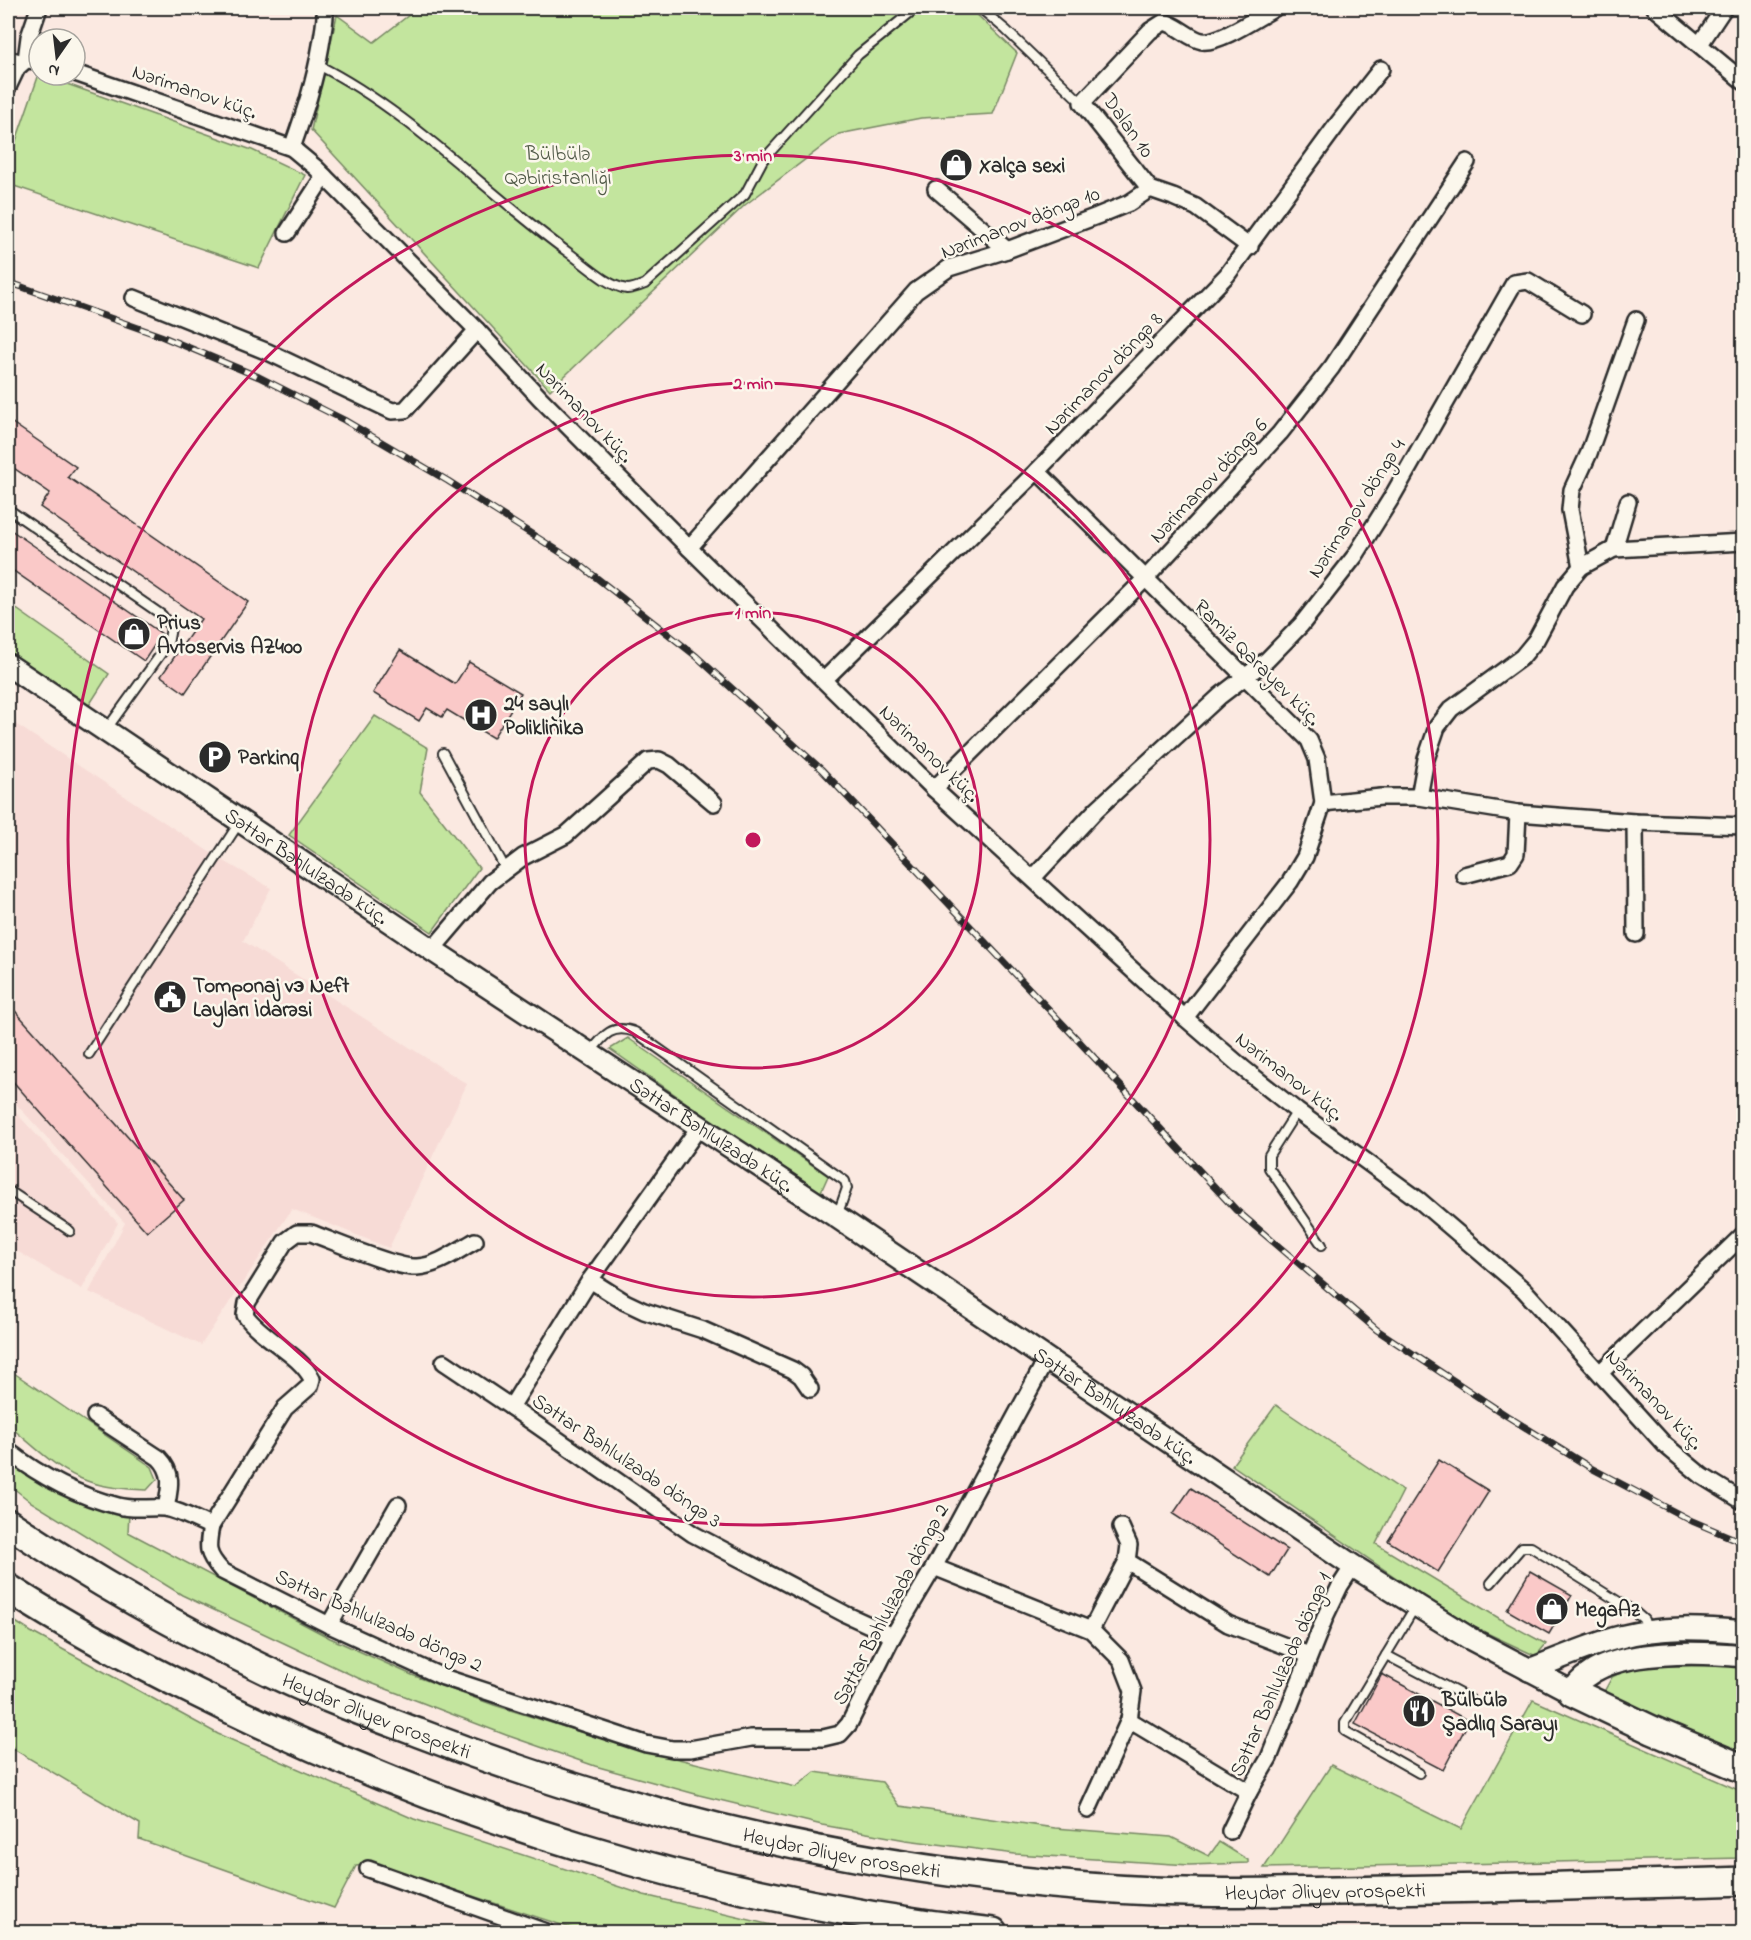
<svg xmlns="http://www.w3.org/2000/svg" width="1751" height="1940" viewBox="0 0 1751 1940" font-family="'Indie Flower',sans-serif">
<rect width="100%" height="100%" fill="#fbe9e1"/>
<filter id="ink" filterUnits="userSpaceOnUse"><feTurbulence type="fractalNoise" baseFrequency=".0167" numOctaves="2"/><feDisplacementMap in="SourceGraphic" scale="12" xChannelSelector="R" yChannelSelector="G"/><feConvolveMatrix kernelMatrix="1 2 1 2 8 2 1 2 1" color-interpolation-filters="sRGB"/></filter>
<g filter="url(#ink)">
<!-- built -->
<g fill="#f7dbd6">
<polygon points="8,719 217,857 271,888 243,941 467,1084 389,1248 292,1209 201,1345 89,1292 125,1223 8,1095"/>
<polygon points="8,1104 118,1223 82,1289 8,1246"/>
</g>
<!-- green -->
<g fill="#c3e59e" stroke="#778864" stroke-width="1.5">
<polygon points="418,8 970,8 1017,53 993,114 921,118 839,134 745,205 550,390 311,130 337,15 374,42"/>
<polygon points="39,74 252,150 305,175 259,268 8,184 8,164"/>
<polygon points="8,603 109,674 88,707 8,651"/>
<polygon points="375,716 428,748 420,792 479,868 432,932 289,835"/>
<polygon points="628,1038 828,1176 819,1196 610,1049"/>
<path d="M 8,1369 L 152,1467 L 157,1479 L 147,1490 C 127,1489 106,1488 87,1481 C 57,1471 32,1444 8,1425 Z"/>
<polygon points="1276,1405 1403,1491 1376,1544 1507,1623 1546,1644 1536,1656 1474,1627 1414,1590 1232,1465"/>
<path d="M 8,1461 C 47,1490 84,1500 129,1514 L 128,1532 L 330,1638 L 412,1675 L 494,1705 L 632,1748 L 796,1787 L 815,1772 L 882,1782 L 900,1806 L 1055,1828 L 1171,1837 L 1209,1856 L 1219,1842 L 1248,1860 L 1248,1863 L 1189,1865 L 1015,1854 L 906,1840 L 822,1825 L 699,1795 L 595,1766 L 506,1735 L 358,1678 L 182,1595 L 31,1502 L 8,1484 Z"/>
<polygon points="8,1617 31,1632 218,1734 414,1819 644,1895 801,1932 583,1932 375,1864 356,1866 334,1908 139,1839 140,1824 15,1750 8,1741"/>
<polygon points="1720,1665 1743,1667 1743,1754 1611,1701 1605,1690 1612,1677 1632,1667"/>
<polygon points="1533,1700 1743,1792 1743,1858 1264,1868 1331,1765 1461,1829"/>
</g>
<!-- building -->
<g fill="#fac9c8" stroke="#2b2b2b" stroke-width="1.5">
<polygon points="8,420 76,467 68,477 248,602 185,693 161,676 201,619 40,507 50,493 8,464"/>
<polygon points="8,528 162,634 144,661 8,567"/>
<polygon points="400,650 455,684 469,662 521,693 493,738 447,710 442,717 427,708 419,721 373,693"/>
<polygon points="8,1003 184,1200 147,1232 8,1076"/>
<polygon points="1439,1460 1489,1491 1438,1572 1388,1541"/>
<polygon points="1191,1488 1287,1550 1270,1577 1173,1514"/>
<polygon points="1530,1571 1572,1595 1549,1634 1507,1610"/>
<polygon points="1382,1674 1469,1721 1443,1770 1355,1724"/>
</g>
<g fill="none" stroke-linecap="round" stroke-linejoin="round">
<!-- service casing -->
<g stroke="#2b2b2b" stroke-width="12">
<g id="service">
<polyline points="980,8 1006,30 1082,103"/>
<polyline points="8,55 26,60"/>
<path d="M 318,65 C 410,111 486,193 569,253 C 586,265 607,286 627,289 C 632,289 640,286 645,284 L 745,194 L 763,160 L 858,55 L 916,8"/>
<polyline points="8,509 162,615 171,628 168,644 106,730"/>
<polyline points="443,753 505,868"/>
<path d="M 590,1053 C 603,1036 612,1023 635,1032 L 845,1181 L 847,1188 L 837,1216"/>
<polyline points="89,1054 239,823"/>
<polyline points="1297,1111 1269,1155 1269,1168 1322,1245"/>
<polyline points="8,1190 70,1231"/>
<polyline points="1491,1583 1522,1547 1531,1547 1635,1612 1644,1620 1647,1630"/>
<polyline points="1415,1607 1386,1655 1470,1699"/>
<polyline points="1386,1655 1345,1723 1345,1731 1419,1773"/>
</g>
</g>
<!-- minor casing -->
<g stroke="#2b2b2b" stroke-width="20">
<g id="minor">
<polyline points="1655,8 1744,82"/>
<polyline points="1700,44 1724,8"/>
<polyline points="26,60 29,37 39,8"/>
<polyline points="75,73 292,148 316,168 477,330 540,398 689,548 934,789 1185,1018 1244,1069 1297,1111 1419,1200 1524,1290 1665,1445 1702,1476 1744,1502"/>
<polyline points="8,87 17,68 26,60 39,61"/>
<path d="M 292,148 C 304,114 315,81 321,45 C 323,32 326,20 325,8"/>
<polyline points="936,189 1007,250"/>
<path d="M 1150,189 L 1082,103 L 1150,31 L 1164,22 C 1178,25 1188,38 1202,41 C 1219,44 1258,17 1275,8"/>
<polyline points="287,233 324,176"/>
<polyline points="134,298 268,352 392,411 405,410 477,330"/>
<polyline points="1037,471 1309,740 1317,759 1323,803 1381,797 1419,797 1518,813 1635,822 1744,826"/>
<polyline points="689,548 916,291 949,268 1007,250 1097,216 1129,203 1150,189 1173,197 1196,207 1250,247"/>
<polyline points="1614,549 1628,502"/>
<polyline points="1581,567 1570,510 1572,490 1589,453 1636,320"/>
<polyline points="824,680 1037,471 1227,275 1339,122 1381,69"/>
<polyline points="934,789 1145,579 1280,433 1332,367 1467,162"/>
<polyline points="1419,797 1426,759 1437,727 1451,709 1522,657 1536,640 1565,586 1581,567 1614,549 1744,542"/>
<polyline points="1635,822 1636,934"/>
<polyline points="1464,875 1510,863 1516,854 1518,813"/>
<polyline points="1033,878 1097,809 1220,696 1267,660 1301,625 1355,556 1392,497 1514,283 1528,281 1582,314"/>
<polyline points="432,950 490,882 523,857 566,835 648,761 659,760 669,765 714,803"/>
<polyline points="1185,1018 1290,882 1305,857 1323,803"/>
<polyline points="700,1126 590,1280 511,1407 693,1534 845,1614 893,1636"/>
<path d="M 475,1241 C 457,1251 437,1266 417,1267 C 397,1269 333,1241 311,1233 L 297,1233 L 285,1242 L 247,1303 L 245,1315 C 263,1340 299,1353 312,1379 L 310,1386 L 285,1408 L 211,1526 C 207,1548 206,1554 222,1571 L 329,1625 L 443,1677 L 646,1744 L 673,1749 L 690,1749 L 751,1738 L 823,1738 L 840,1734 L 849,1724 L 893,1636 L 934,1567 L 1047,1358"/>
<polyline points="590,1280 625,1302 644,1311 703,1330 793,1370 801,1376 810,1389"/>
<polyline points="444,1362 511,1407"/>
<polyline points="1600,1373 1744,1234"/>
<path d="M 95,1416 L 159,1458 C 174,1473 170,1488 166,1508"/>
<path d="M 8,1451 C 40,1476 78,1496 118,1506 C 133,1510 148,1507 164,1508 C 179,1510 197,1521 211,1526"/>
<polyline points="1127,1561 1228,1624 1309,1655"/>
<polyline points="934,1567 1091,1630 1121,1660 1133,1691 1129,1720"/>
<polyline points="329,1625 398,1505"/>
<polyline points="1091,1630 1127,1561 1129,1545 1121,1527"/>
<polyline points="1088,1810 1129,1720 1249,1792"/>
<polyline points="1230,1831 1249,1792 1269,1758 1326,1615 1340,1586 1353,1566"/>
<polyline points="368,1869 546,1932"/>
</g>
</g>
<!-- secondary casing -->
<g stroke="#2b2b2b" stroke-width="26">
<g id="secondary">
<path id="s1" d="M 8,665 L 432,950 L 837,1217 L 1353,1566 L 1469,1638 L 1572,1692 C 1577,1685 1581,1679 1588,1675 C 1622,1649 1702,1652 1744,1656"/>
<path d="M 1529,1670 C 1559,1659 1589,1645 1620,1637 C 1661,1626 1702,1628 1744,1632"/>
</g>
</g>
<!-- motorway casing -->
<g stroke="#2b2b2b" stroke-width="32">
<g id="motorway">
<path id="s2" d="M 8,1523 C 93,1580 183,1631 276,1675 C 322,1697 371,1715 419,1733 C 657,1825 898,1879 1153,1891 C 1213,1894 1274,1892 1335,1891 C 1471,1889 1607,1885 1744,1881"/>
<path d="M 8,1588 C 68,1627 132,1661 197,1693 C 445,1817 717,1902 993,1932"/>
<polyline points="1572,1692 1652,1730 1744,1769"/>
</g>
</g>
<!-- service -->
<use href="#service" stroke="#fbf7ec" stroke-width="8"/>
<!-- minor -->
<use href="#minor" stroke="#fbf7ec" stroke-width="15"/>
<!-- secondary -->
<use href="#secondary" stroke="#fbf7ec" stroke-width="21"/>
<!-- motorway -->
<use href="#motorway" stroke="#fbf7ec" stroke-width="27"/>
<!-- rail casing -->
<g stroke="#2b2b2b" stroke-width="7">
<polyline id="rail" points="8,282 161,336 259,377 344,420 448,481 579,564 696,656 821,769 1076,1038 1236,1210 1377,1330 1507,1416 1591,1468 1692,1521 1744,1543"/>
</g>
<!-- rail -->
<use href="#rail" stroke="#fbf7ec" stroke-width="4.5" stroke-dasharray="14" stroke-linecap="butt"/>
</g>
</g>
<!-- distance rings -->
<g fill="none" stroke="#c2185b" stroke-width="3">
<circle cx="753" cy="840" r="228"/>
<circle cx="753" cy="840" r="457"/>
<circle cx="753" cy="840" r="685"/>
</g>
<!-- icons -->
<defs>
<g id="shop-disc" transform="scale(1.725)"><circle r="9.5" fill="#2b2b2b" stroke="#fbf7ec"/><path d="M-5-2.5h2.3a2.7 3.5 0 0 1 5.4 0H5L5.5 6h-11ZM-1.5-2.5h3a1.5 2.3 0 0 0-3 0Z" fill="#fff"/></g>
<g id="hospital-disc" transform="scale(1.725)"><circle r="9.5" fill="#2b2b2b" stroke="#fbf7ec"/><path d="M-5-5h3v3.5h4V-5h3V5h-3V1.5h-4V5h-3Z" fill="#fff"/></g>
<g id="parking-disc" transform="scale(1.725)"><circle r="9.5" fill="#2b2b2b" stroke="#fbf7ec"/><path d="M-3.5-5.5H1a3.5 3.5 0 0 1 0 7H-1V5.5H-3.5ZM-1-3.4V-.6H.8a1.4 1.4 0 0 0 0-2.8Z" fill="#fff"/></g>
<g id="civic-disc" transform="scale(1.725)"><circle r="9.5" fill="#2b2b2b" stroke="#fbf7ec"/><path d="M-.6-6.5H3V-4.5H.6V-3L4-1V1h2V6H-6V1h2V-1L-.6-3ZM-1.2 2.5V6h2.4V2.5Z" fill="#fff"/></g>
<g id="restaurant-disc" transform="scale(1.725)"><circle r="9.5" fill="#2b2b2b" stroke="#fbf7ec"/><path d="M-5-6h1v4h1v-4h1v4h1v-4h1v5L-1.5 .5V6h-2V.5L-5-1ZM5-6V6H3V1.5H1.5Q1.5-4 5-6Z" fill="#fff"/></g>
</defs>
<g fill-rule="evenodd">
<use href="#shop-disc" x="956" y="165"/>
<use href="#shop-disc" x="134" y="634"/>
<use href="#hospital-disc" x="481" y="715"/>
<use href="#parking-disc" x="215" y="757"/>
<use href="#civic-disc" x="170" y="997"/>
<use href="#shop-disc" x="1552" y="1609"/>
<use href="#restaurant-disc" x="1419" y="1711"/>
</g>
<g text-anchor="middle" stroke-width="5" stroke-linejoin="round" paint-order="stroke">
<!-- street labels -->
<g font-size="21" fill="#2b2b2b" stroke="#fbf7ec">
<text transform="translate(195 91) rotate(19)" y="7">Nərimanov küç.</text>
<text transform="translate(1129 125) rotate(55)" y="7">Dalan 10</text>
<text transform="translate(1020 222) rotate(-21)" y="7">Nərimanov döngə 10</text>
<text transform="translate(1103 373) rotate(-46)" y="7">Nərimanov döngə 8</text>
<text transform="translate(585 412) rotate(46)" y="7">Nərimanov küç.</text>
<text transform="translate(1208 480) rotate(-47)" y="7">Nərimanov döngə 6</text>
<text transform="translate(1356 508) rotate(-57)" y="7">Nərimanov döngə 4</text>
<text transform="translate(1258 662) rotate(45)" y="7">Ramiz Qarayev küç.</text>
<text transform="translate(930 753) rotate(44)" y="7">Nərimanov küç.</text>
<text dy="7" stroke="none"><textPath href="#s1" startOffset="360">Səttar Bəhlulzadə küç.</textPath></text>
<text transform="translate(1290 1076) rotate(38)" y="7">Nərimanov küç.</text>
<text dy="7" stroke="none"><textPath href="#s1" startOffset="846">Səttar Bəhlulzadə küç.</textPath></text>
<text transform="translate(1655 1399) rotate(46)" y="7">Nərimanov küç.</text>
<text dy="7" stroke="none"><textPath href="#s1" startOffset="1332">Səttar Bəhlulzadə küç.</textPath></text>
<text transform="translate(627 1460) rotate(34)" y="7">Səttar Bəhlulzadə döngə 3</text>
<text transform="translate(890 1604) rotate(-62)" y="7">Səttar Bəhlulzadə döngə 2</text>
<text transform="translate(379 1620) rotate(24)" y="7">Səttar Bəhlulzadə döngə 2</text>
<text transform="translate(1280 1674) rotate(-66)" y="7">Səttar Bəhlulzadə döngə 1</text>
<text dy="7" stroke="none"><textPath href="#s2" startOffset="417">Heydər Əliyev prospekti</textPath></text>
<text dy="7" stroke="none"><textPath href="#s2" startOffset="903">Heydər Əliyev prospekti</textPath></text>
<text dy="7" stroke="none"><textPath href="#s2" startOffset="1389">Heydər Əliyev prospekti</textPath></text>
</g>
<!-- park labels -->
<g font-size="21" fill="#515a48" stroke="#fbf7ec">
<text x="558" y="160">Bülbülə<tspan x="558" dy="24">Qəbiristanlığı</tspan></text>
</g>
<!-- poi labels -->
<g font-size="21" font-weight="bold" fill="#2b2b2b" stroke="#fbf7ec" text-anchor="start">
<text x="979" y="172">Xalça sexi</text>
<text x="157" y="629">Prius<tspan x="157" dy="24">Avtoservis AZ400</tspan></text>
<text x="504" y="710">24 saylı<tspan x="504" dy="24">Poliklinika</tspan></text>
<text x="238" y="764">Parkinq</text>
<text x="193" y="992">Tomponaj vэ Neft<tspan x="193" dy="24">Layları İdarəsi</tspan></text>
<text x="1575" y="1616">MegaAz</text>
<text x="1442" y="1706">Bülbülə<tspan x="1442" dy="24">Şadlıq Sarayı</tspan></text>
</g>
</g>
<circle cx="753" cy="840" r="9" fill="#c2185b" stroke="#fbf7ec" stroke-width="3"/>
<g font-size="18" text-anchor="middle" font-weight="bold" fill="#c2185b" stroke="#fbf7ec" stroke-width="5" stroke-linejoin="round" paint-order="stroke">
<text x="753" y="161">3 min</text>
<text x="753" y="389">2 min</text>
<text x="753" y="618">1 min</text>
</g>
<!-- margin -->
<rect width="1751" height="1940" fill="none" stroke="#fbf7ec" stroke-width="30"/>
<rect x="15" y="15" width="1721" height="1910" fill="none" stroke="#2b2b2b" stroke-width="2" filter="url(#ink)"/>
<!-- north arrow -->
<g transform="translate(57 57) rotate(194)"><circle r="28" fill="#fbf7ec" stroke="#a8a59f" stroke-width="1.5"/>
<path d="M0-4.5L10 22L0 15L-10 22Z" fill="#2b2b2b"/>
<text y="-9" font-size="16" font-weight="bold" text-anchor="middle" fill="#2b2b2b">N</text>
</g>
</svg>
